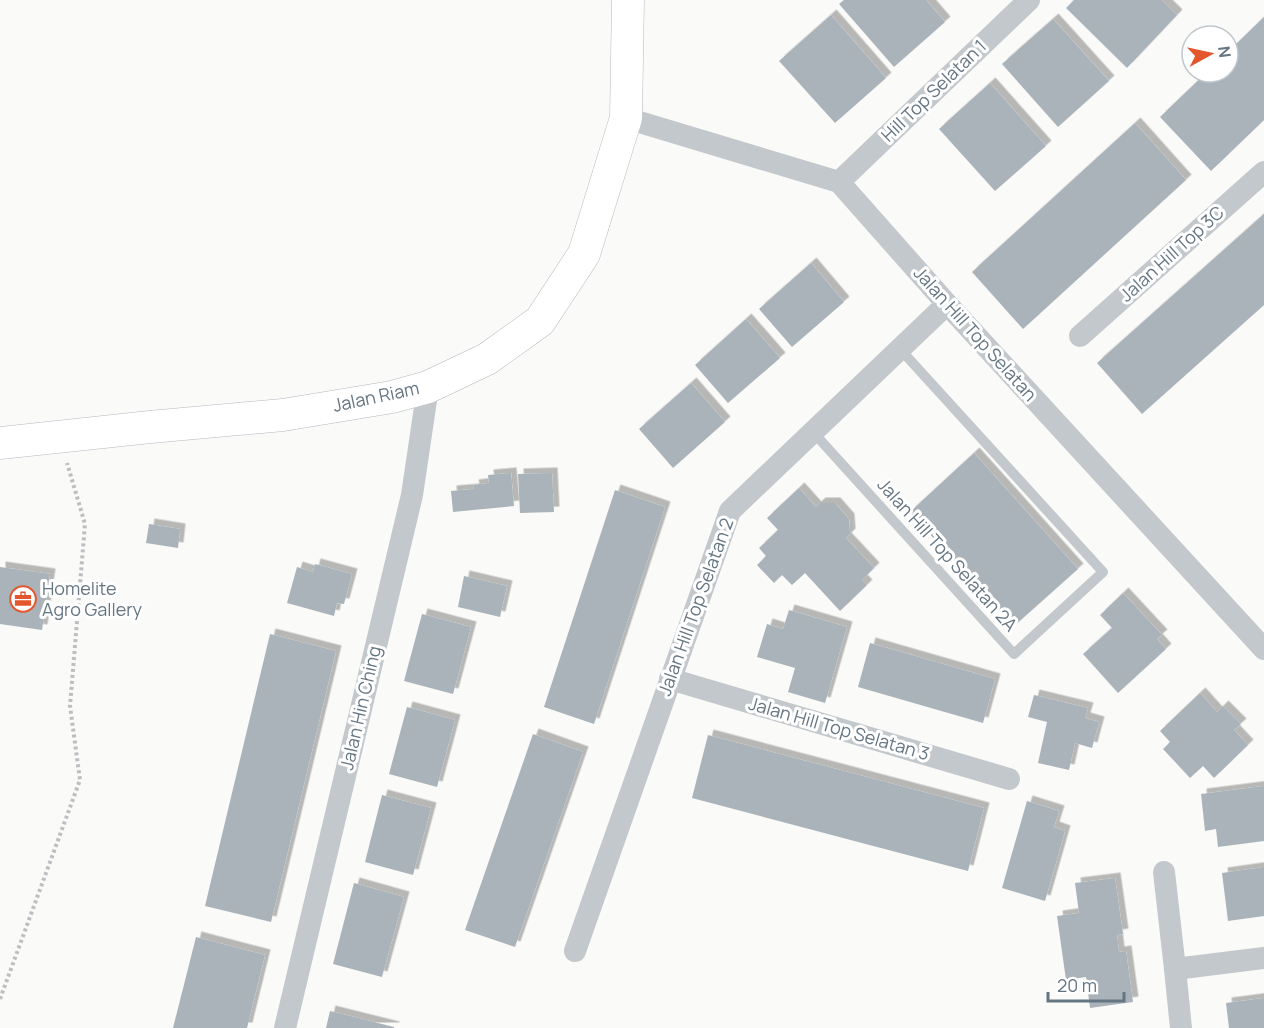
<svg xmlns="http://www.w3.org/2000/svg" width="1264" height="1028" viewBox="0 0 1264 1028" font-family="Manrope,sans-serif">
<defs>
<filter id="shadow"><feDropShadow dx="5.5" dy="-5.5" stdDeviation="0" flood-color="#0004"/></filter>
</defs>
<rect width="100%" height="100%" fill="#fafaf8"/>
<!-- building -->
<g fill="#aab3b9" filter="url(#shadow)">
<polygon points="844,0 926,0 945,22 894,67 839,4"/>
<polygon points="1074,0 1162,0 1177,15 1127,68 1066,8"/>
<polygon points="831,15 886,78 835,123 779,61"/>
<polygon points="1264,17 1264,120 1211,171 1160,117 1207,72 1228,72 1228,52"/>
<polygon points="1053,19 1109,81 1058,127 1002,64"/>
<polygon points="990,83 1046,146 995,191 939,129"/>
<polygon points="1135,123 1186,180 1023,329 972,272"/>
<polygon points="1264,214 1264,305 1142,414 1097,363"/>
<polygon points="811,263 844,302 792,347 759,309"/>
<polygon points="746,319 780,358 728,403 695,365"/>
<polygon points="691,383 725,422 673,468 639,429"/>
<polygon points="974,453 1078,569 1013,627 910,512"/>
<polygon points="511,473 514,506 453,512 451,491 474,489 473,485 489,483 488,475"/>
<polygon points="552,473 554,512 520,513 518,474"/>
<polygon points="799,488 816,507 820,503 835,503 849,519 850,534 846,538 874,568 862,580 867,585 840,611 805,573 792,585 782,575 774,583 757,565 766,556 759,548 778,530 767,518"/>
<polygon points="615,490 665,507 594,724 544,707"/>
<polygon points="149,524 180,529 178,548 146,543"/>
<polygon points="315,564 352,574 344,604 337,603 334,616 287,603 297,567 313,572"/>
<polygon points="0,567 50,574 42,630 0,624"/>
<polygon points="464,576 507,586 500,617 458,607"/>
<polygon points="1123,593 1162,635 1157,639 1166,649 1118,693 1083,654 1112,628 1100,615"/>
<polygon points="789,610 847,627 825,703 788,692 795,668 757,657 767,624 783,629"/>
<polygon points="422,614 471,627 453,694 404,681"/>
<polygon points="270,634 336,651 271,922 205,906"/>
<polygon points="870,643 995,679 983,723 858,687"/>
<polygon points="1200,693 1217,712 1223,706 1241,724 1234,730 1248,745 1214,778 1203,766 1190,778 1163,749 1170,742 1160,731"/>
<polygon points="1034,695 1088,708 1085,718 1099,722 1092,748 1075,743 1069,770 1038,763 1047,722 1028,717"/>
<polygon points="407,707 455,720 437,787 389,774"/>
<polygon points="533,734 583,752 515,947 465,930"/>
<polygon points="708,735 984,808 968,871 692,798"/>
<polygon points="1264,786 1264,841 1218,847 1216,829 1205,831 1201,794"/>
<polygon points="382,795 431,808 413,875 365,862"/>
<polygon points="1027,801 1059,811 1054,827 1065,831 1045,901 1002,888"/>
<polygon points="1264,867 1264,916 1228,921 1222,873"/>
<polygon points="1115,878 1123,934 1117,935 1119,952 1126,951 1133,1002 1090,1008 1086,977 1066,980 1057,916 1079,913 1075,883"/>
<polygon points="354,883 404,897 382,977 333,964"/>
<polygon points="196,937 265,955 247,1028 173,1028"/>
<polygon points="1264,998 1264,1028 1229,1028 1226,1003"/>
<polygon points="330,1011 394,1027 394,1028 326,1028"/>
</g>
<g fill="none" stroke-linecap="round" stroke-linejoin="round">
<!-- secondary casing -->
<g stroke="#b3babf" stroke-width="33">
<polyline id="secondary" points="0,443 150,427 283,415 392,397 428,387 487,359 540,321 584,254 626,118 628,0"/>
</g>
<!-- path -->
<polyline stroke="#bbbfc2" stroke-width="4" stroke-dasharray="3 3" stroke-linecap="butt" points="0,999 80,780 70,706 85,524 67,463"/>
<!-- lane -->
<polyline stroke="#c3c8cc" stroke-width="10" points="813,432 1014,654 1103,572 900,349"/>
<!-- street -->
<g stroke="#c3c8cc" stroke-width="22">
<polyline points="626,118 839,182 947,304 1264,649"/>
<polyline points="839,182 1029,0"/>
<polyline points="1080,336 1264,172"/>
<polyline points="670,679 1009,779"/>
<polyline points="1164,872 1175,969 1181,1028"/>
<polyline points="575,951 730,511 947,304"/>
<polyline points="1175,969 1264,958"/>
<polyline points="285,1028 412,495 428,387"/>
</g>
<!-- secondary -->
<use href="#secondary" stroke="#fff" stroke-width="32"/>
</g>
<!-- icons -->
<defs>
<g id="office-ring" transform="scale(1.35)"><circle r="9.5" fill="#fff" stroke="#e4572e" stroke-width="1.5"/><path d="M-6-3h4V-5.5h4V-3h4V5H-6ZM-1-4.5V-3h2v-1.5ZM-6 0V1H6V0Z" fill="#e4572e"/></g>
</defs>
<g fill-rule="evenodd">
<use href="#office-ring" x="23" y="599"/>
</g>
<g text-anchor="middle" stroke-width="6" stroke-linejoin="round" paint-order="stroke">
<!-- street labels -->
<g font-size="18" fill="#657683" stroke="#fff">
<text transform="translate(934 91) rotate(-44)" y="6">Hill Top Selatan 1</text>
<text transform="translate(1172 254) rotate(-42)" y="6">Jalan Hill Top 3C</text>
<text transform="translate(975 334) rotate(48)" y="6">Jalan Hill Top Selatan</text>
<text transform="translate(376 397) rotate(-12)" y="6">Jalan Riam</text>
<text transform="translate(947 555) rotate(48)" y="6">Jalan Hill Top Selatan 2A</text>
<text transform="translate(696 607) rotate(-70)" y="6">Jalan Hill Top Selatan 2</text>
<text transform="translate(361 708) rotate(-77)" y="6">Jalan Hin Ching</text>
<text transform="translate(839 729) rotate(16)" y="6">Jalan Hill Top Selatan 3</text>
</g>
<!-- poi labels -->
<g font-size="18" fill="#657683" stroke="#fff" text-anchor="start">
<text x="42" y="595">Homelite<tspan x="42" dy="21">Agro Gallery</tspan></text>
</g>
</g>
<!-- north arrow -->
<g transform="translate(1210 54) rotate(82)"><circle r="28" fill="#ffffff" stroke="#c1c8cd" stroke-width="1.5"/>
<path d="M0-4.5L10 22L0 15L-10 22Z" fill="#e4572e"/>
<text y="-9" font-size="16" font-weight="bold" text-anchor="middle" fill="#657683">N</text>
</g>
<!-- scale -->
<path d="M1048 992v9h76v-9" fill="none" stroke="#657683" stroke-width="3"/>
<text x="1057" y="992" font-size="18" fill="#657683" stroke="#ffffff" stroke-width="4.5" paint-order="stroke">20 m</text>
</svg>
